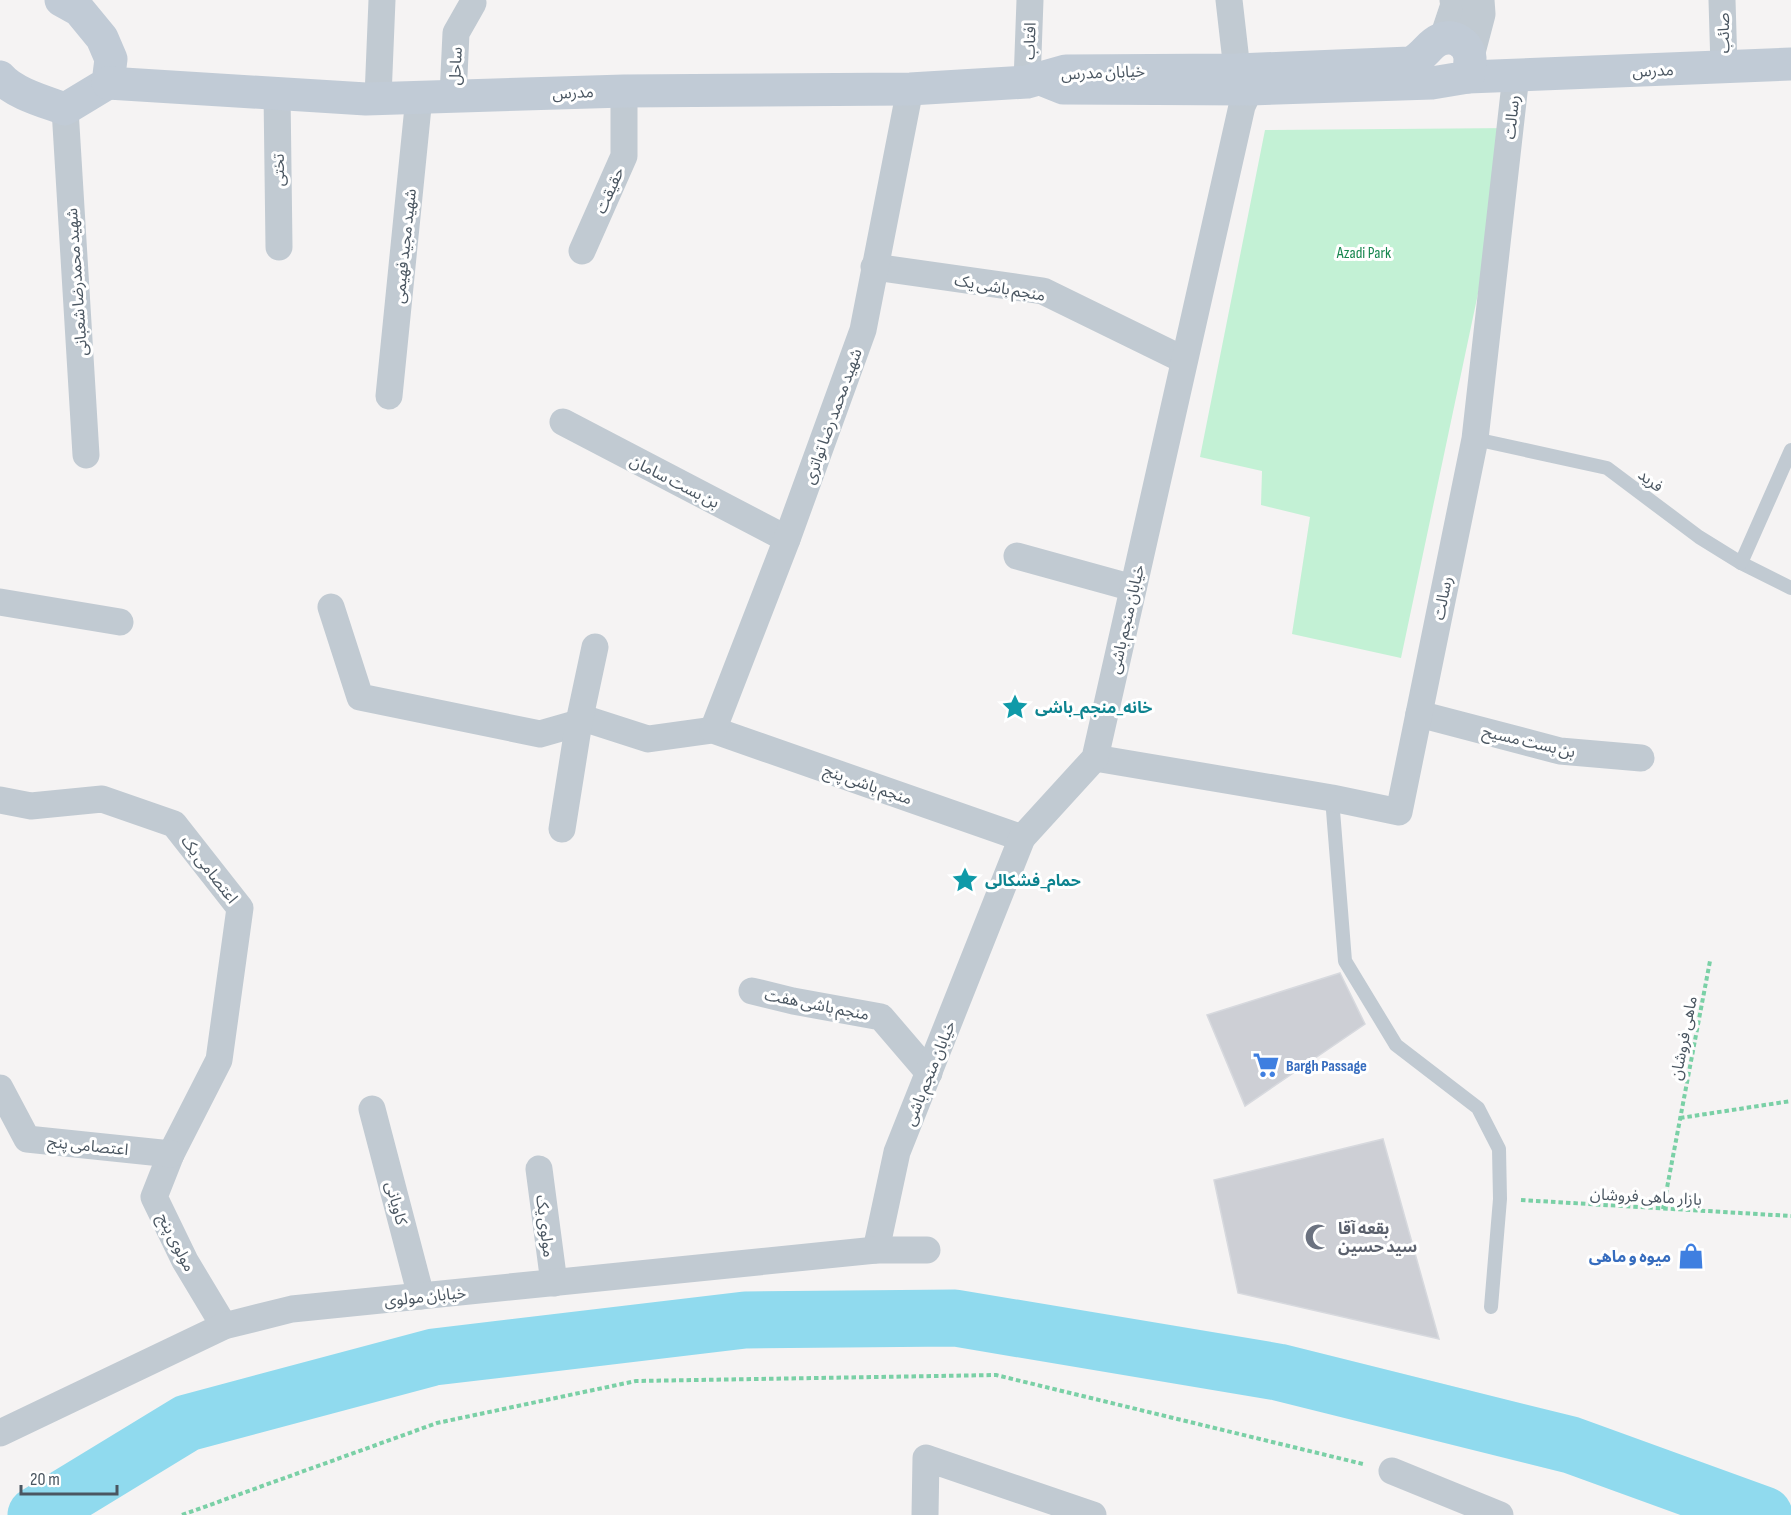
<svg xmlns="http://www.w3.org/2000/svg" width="1791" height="1515" viewBox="0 0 1791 1515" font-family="'Sofia Sans Condensed','Noto Sans Arabic',sans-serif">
<rect width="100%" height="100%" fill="#f5f3f3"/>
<!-- green -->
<polygon fill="#c3f1d5" points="1513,128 1401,658 1292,634 1310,517 1261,505 1262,471 1200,457 1265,130"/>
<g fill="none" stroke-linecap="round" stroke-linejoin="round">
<!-- river -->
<polyline stroke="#90daee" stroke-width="57" points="36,1515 187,1423 434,1357 745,1320 955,1318 1278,1372 1571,1445 1764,1515"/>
</g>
<!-- building -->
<g fill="#cdcfd5" stroke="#d7d9de" stroke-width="1.5">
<polygon points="1340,973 1365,1024 1245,1106 1207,1015"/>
<polygon points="1383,1139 1439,1339 1238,1293 1214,1180"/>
</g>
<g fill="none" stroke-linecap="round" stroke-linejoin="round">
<!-- path -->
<g stroke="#7ad0a6" stroke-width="4" stroke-dasharray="4.5 3" stroke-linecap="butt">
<polyline points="1680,1118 1791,1101"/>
<polyline points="1521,1200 1791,1216"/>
<polyline points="1663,1209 1710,961"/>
<polyline points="182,1515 437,1423 636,1381 996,1375 1363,1464"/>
</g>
<!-- service -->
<g stroke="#c1cad2" stroke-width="14">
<polyline points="1475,439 1607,468 1699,537 1741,563 1791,588"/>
<polyline points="1741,563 1791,450"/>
<polyline points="1332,798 1345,961 1396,1045 1478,1108 1499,1149 1500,1199 1491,1307"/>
</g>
<!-- minor -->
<g stroke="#c1cad2" stroke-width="27">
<polyline points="1229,0 1237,70"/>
<polyline points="1722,0 1724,67"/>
<polyline points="1027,82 1030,0"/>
<polyline points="277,93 279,247"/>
<polyline points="453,96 456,33 473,3"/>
<polyline points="378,97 382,0"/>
<polyline points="65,109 86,455"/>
<polyline points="582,251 624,156 624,91"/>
<polyline points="874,267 1043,291 1184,360"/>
<polyline points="389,396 419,97"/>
<polyline points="563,422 787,539"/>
<polyline points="1017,556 1133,588"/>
<polyline points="0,602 120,622"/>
<polyline points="331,607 360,697 540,734 589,720 648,739 713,730 1022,838"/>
<polyline points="1419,714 1560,751 1641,758"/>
<polyline points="713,730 787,539 863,330 910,89"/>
<polyline points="1095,758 1332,798 1399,812 1475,439 1516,75"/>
<polyline points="0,800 31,806 102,799 174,824 240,908 219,1060 171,1154 154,1197 185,1261 224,1326"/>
<polyline points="562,829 579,722 595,647"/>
<polyline points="752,991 793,1001 881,1017 929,1073"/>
<polyline points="0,1088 27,1139 171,1154"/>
<polyline points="372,1109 421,1296"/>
<polyline points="539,1169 554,1283"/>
<polyline points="876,1250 897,1152 1022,838 1095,758 1242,106 1250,89"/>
<polyline points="0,1433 224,1326 292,1309 876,1250 927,1250"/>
<polyline points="1392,1471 1500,1515"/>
<polyline points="925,1515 926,1458 1093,1515"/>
</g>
<!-- tertiary -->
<g stroke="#c1cad2" stroke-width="33">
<polyline points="1446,38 1457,5 1456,0"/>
<polyline points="1469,52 1479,14 1478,0"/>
</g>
<!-- secondary -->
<g stroke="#c1cbd6" stroke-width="33">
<path d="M 0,77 C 13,93 46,102 65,109 L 108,83 L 111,59 L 102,38 L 79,10 L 61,0"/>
<polyline points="1468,77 1791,64"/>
<path d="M 108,83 L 366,99 L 624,91 L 910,89 L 1027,82 L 1066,71 L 1237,70 L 1410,63 C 1424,57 1428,45 1439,40 C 1452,33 1469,43 1470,58 C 1470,64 1469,71 1468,77 L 1432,83 L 1250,89 L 1063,88 L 1038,78"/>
</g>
</g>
<!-- icons -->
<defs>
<g id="sight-bare" transform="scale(2.07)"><path d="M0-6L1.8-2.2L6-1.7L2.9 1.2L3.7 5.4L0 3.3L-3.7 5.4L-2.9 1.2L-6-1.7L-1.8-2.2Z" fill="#0f9aa8" stroke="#fff" stroke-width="2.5" paint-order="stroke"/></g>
<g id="supermarket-bare" transform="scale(2.07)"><path d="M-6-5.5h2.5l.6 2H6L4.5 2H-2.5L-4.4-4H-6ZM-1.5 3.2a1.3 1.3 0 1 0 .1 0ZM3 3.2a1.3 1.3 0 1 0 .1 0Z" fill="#3f7fe0" stroke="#fff" stroke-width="2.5" paint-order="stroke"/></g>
<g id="mosque-bare" transform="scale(2.07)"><path d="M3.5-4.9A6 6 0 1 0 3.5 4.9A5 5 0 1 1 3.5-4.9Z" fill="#6b7280" stroke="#fff" stroke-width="2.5" paint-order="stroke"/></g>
<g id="shop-bare" transform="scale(2.07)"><path d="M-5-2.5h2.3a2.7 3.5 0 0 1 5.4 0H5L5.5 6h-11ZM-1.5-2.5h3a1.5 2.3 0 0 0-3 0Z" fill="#3f7fe0" stroke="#fff" stroke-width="2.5" paint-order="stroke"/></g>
</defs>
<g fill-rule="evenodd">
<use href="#sight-bare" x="1015" y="707"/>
<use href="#sight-bare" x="965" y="880"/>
<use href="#supermarket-bare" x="1266" y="1065"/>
<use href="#mosque-bare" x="1318" y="1237"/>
<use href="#shop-bare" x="1691" y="1256"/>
</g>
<g text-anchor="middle" stroke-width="6" stroke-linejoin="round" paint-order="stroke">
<!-- street labels -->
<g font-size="16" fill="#4a5661" stroke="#fff">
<text transform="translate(1723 33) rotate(-91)" y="6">صائب</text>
<text transform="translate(1029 41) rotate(-88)" y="6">افتاب</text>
<text transform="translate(455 66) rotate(-87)" y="6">ساحل</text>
<text transform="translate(1653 70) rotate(-2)" y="6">مدرس</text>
<text transform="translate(1103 72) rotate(-2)" y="6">خیابان مدرس</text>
<text transform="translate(573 92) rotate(-2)" y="6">مدرس</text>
<text transform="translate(1511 117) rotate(-84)" y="6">رسالت</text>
<text transform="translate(278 170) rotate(-91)" y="6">تختی</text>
<text transform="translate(609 190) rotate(-66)" y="6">حقیقت</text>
<text transform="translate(404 246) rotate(-84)" y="6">شهید مجید فهیمی</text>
<text transform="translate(76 282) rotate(-94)" y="6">شهید محمدرضا شعبانی</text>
<text transform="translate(1000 287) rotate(10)" y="6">منجم باشی یک</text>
<text transform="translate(832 416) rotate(-70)" y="6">شهید محمد رضا تواتری</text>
<text transform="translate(1651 480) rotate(37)" y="6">فرید</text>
<text transform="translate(675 481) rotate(27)" y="6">بن بست سامان</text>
<text transform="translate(1442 598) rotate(-79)" y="6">رسالت</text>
<text transform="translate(1126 619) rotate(-77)" y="6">خیابان منجم باشی</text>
<text transform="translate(1529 741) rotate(13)" y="6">بن بست مسیح</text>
<text transform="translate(868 784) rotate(19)" y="6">منجم باشی پنج</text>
<text transform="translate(210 869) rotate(52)" y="6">اعتصامی یک</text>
<text transform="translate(817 1004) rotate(11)" y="6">منجم باشی هفت</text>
<text transform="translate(1683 1038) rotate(-79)" y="6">ماهی فروشان</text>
<text transform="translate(929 1073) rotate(-68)" y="6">خیابان منجم باشی</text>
<text transform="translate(88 1145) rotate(6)" y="6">اعتصامی پنج</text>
<text transform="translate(1646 1196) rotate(3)" y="6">بازار ماهی فروشان</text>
<text transform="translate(397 1203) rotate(75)" y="6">کاویانی</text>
<text transform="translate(546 1226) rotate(83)" y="6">مولوی یک</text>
<text transform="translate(177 1242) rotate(63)" y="6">مولوی پنج</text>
<text transform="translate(425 1296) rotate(-6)" y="6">خیابان مولوی</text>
</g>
<!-- park labels -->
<g font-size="16" fill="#17864f" stroke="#fff">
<text x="1364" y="258">Azadi Park</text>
</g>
<!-- culture labels -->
<g font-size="16" font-weight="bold" fill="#0d838f" stroke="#fff" text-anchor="start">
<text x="1035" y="713">خانه_منجم_باشی</text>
<text x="985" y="886">حمام_فشکالی</text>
</g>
<!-- shop labels -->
<g font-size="16" font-weight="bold" fill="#366cbe" stroke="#fff" text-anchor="start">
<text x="1286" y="1071">Bargh Passage</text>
<text x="1671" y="1262" text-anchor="end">میوه و ماهی</text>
</g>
<!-- worship labels -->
<g font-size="16" font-weight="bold" fill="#5b616d" stroke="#fff" text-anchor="start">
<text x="1338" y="1234">بقعه آقا<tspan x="1338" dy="18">سید حسین</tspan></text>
</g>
</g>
<!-- scale -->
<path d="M21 1485v9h96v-9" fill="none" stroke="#4a5661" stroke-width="3"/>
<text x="30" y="1485" font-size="18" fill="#4a5661" stroke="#ffffff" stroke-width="4.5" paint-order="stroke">20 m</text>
</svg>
